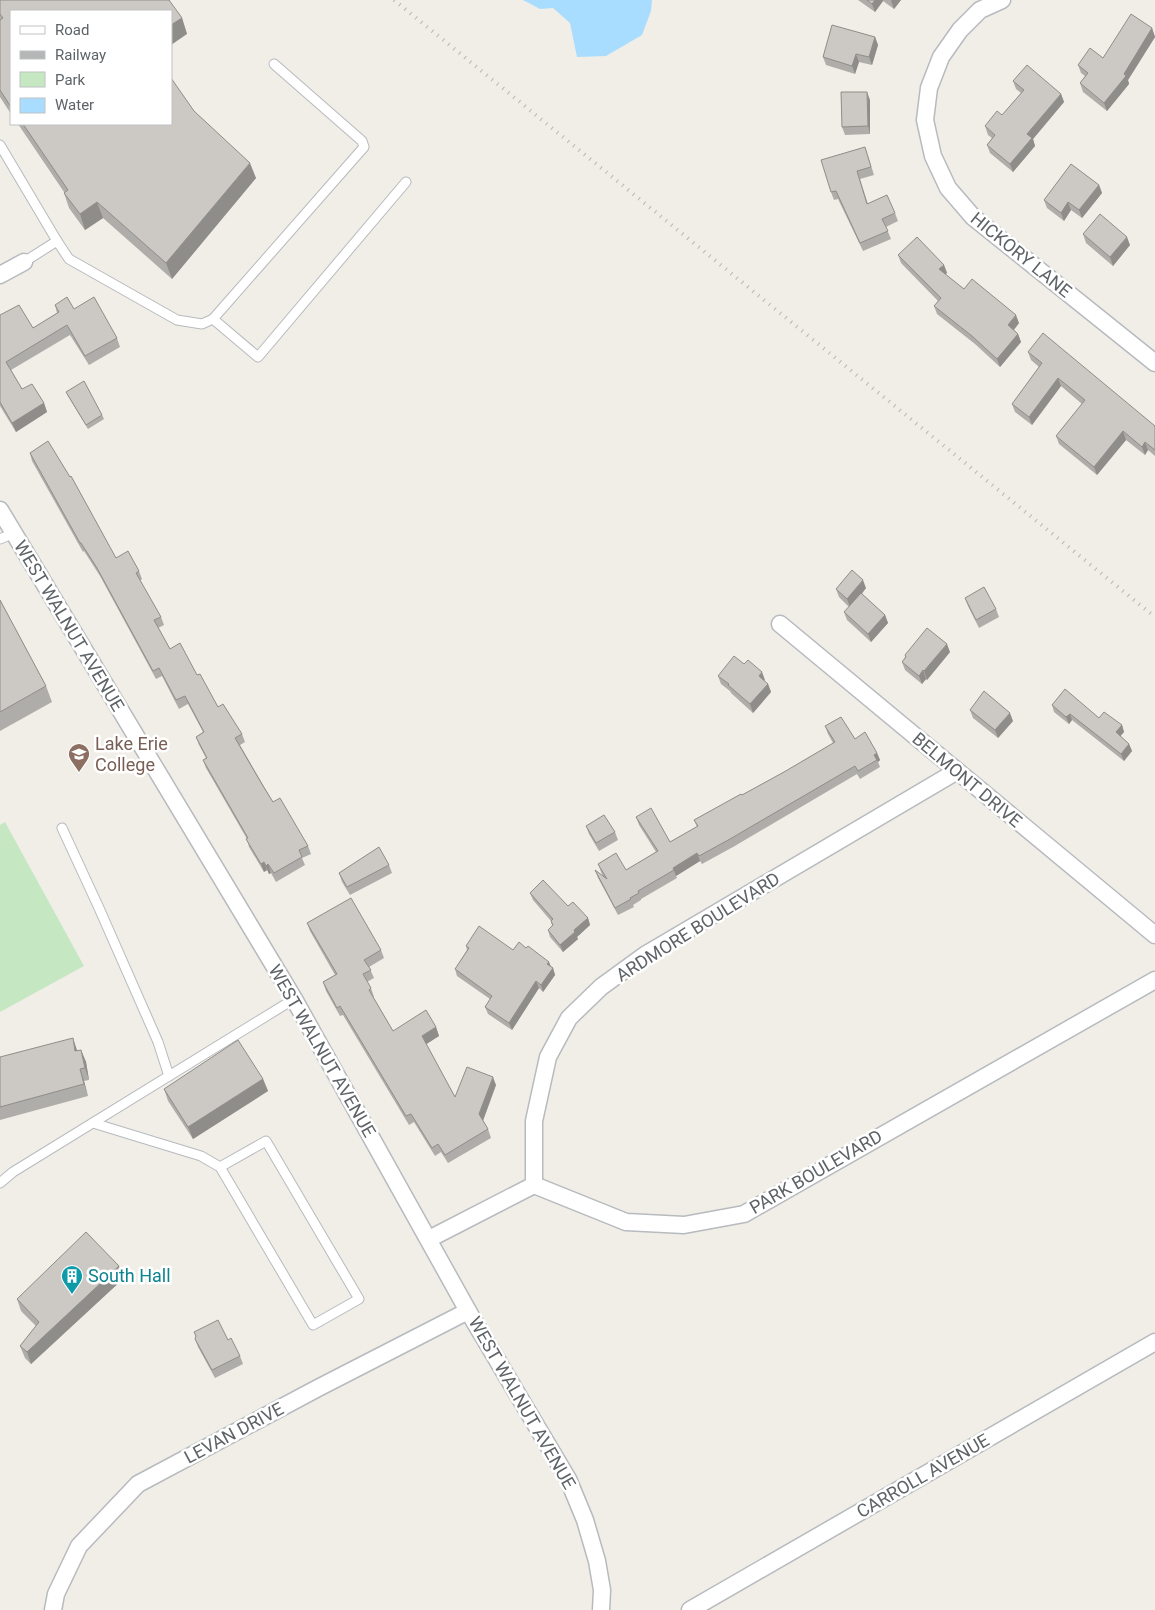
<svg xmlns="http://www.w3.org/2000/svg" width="1155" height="1610" viewBox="0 0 1155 1610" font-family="Roboto,sans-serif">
<rect width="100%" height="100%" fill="#f1eee7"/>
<!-- park -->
<polygon fill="#c5e8c3" points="5,822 84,966 0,1012 0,825"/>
<!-- water -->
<polygon fill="#a9ddff" points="523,0 652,0 651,11 642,35 606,56 577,57 570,23 553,8 540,9"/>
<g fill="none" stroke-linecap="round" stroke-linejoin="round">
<!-- service casing -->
<g stroke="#b7babe" stroke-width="11">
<g id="service">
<polyline points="0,145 57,241"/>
<polyline points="24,262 57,241 69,259 177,320 202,324 213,319 364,147 362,141 274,64"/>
<polyline points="213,319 258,357 406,182"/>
<polyline points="0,539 14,533"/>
<polyline points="62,828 99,908 158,1042 169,1076"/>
<polyline points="93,1123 201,1156 220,1167 313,1325 359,1299 266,1141 220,1167"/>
<polyline points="0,1183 13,1172 294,999"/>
</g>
</g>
<!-- minor casing -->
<g stroke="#b7babe" stroke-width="19">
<g id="minor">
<polyline points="1002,0 980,10 960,30 941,57 929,88 925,120 933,156 948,188 973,217 1155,363"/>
<polyline points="0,275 24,262"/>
<polyline points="0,510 294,999 468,1311 568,1479 585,1520 597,1561 602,1590 601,1610"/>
<polyline points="780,624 1155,935"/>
<polyline points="534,1185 534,1121 548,1057 569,1018 601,987 645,955 957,771"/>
<polyline points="429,1239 534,1185 626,1222 684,1225 744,1214 1155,980"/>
<polyline points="53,1610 56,1594 79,1546 138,1484 318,1388 468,1311"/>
<polyline points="690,1610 1155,1342"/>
</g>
</g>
<!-- service -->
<use href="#service" stroke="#fff" stroke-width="9"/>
<!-- minor -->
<use href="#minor" stroke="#fff" stroke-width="16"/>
<!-- rail -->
<polyline stroke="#b5b6b7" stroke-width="4" stroke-dasharray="1 6" stroke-linecap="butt" points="394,0 1155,617"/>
</g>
<!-- wall -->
<g fill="#afada9">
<polygon points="0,0 182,18 187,34 11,11 11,114 0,97"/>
<polygon points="858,0 901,0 894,9 883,1 875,12"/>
<polygon points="1152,28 1155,37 1128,80 1129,84 1107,111 1083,92 1080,83 1085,76 1081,73 1078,65 1103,58"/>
<polygon points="875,37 878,45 872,65 859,62 855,74 826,65 823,57"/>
<polygon points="1013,81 1061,94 1064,102 1033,139 1035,146 1013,172 990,153 987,145 992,138 988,135 985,126 1002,115 1021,93 1016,89"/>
<polygon points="870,100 870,134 845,135 842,127"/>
<polygon points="194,111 256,178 172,279 103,218 85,230 69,208 64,193 64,192 18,124 171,124"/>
<polygon points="868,156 874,175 860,179 868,204 895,213 898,221 886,227 891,239 863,251 838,199 834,200 831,192"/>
<polygon points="1099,185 1102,193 1082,218 1071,210 1064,221 1047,208 1044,200"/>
<polygon points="1083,234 1130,245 1113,266 1086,243"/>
<polygon points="898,255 944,265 947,273 945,274 964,289 1019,323 1014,330 1018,334 1021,342 1000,367 975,344 937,314 934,306 938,301 901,263"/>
<polygon points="55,305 74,309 117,338 120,347 89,365 70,335 11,370 22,389 44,403 47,412 16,432 0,406 0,315 33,328 57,313"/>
<polygon points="1028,352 1155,426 1155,456 1148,450 1145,455 1126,440 1097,475 1059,444 1056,436 1082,404 1061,386 1032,425 1015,412 1012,404 1039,367 1031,360"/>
<polygon points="66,392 102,415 104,419 88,429 68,396"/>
<polygon points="30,453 116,558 139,571 142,579 140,581 161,617 164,625 158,628 170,649 197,675 218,707 242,734 245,742 240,745 273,802 308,846 311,854 302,858 305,865 276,882 271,873 269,874 267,870 264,872 249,847 247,839 206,768 203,760 206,758 199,745 196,737 203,732 188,704 179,709 162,676 156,679 100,576 84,551 83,552 32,461"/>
<polygon points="866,588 862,594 885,615 888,623 871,642 847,620 844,612 849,607 839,597 836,589"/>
<polygon points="965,598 996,609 999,617 979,628 968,606"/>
<polygon points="0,600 46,686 52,702 0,731"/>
<polygon points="950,652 927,680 926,679 922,684 905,670 902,662 905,657 905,655"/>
<polygon points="718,676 765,680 764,681 768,684 771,692 753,713 731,693 730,691 721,684"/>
<polygon points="1052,705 1099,718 1122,725 1124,732 1120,736 1129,744 1132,751 1124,761 1072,720 1069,724 1054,712"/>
<polygon points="970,710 1013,721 998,738 973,718"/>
<polygon points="825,726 855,739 877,753 880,760 878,762 880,767 860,779 857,774 733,847 702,864 700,861 676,876 677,878 641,899 641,900 633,905 634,907 618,915 598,878 595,870 603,876 601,872 598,864 626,870 656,852 639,825 636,817 670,842 697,827 694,820 742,795 784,772 833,743 828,734"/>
<polygon points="586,826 615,832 618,840 599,851 589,834"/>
<polygon points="389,865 392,873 350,895 342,882 339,873"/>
<polygon points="530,893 568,906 588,918 590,925 577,937 578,939 563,952 550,937 548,930 552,926 551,921 533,900"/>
<polygon points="307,923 381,950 384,958 369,967 374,978 367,982 371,988 374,997 373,997 393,1031 436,1027 439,1036 426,1044 455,1097 496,1085 483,1121 488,1129 491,1138 448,1163 441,1152 435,1156 414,1122 409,1125 343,1015 340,1016 326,991 323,982 335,975 310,931"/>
<polygon points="466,946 513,950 526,948 549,962 550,966 553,968 555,975 543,992 539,988 512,1030 488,1014 485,1007 490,999 457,976 455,969 467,950"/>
<polygon points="81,1050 86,1062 89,1080 84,1081 88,1096 0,1120 0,1057 77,1051"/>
<polygon points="263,1079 268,1091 193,1139 168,1101 164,1089"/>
<polygon points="124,1278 31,1364 25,1358 20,1346 36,1326 21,1311 17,1299"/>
<polygon points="194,1332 228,1340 240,1356 243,1364 215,1378 198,1347 195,1339 196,1337"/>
</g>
<!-- shaded-wall -->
<g fill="#8f8d89">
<polygon points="875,0 883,0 883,1 875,12 872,4"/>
<polygon points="892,0 901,0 894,9 891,1"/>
<polygon points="182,18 187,34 171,45 171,25"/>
<polygon points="1152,28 1155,37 1128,80 1129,84 1107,111 1104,103"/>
<polygon points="875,37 878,45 872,65 869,57"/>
<polygon points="856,54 859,62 855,74 852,66"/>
<polygon points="867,92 870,100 870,134 868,126"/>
<polygon points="1061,94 1064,102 1033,139 1035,146 1013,172 1010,164 1027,134"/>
<polygon points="250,163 256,178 172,279 166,263"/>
<polygon points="1099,185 1102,193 1082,218 1079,210"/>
<polygon points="97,202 103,218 85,230 80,214"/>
<polygon points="1068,202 1071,210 1064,221 1061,213"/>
<polygon points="1127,237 1130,245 1113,266 1110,257"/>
<polygon points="944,265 947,273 942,277 939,269"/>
<polygon points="1016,315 1019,323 1011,333 1008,325"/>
<polygon points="1018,334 1021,342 1000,367 997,359"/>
<polygon points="1058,378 1061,386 1032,425 1029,417"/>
<polygon points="44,403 47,412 16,432 12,423"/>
<polygon points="1123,431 1126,440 1097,475 1094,467"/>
<polygon points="1145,442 1148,450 1145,455 1142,447"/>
<polygon points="863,580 866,588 850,607 847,599"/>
<polygon points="885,615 888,623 871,642 868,634"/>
<polygon points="947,644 950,652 927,680 924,671"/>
<polygon points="923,670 926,679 922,684 919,676"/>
<polygon points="762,672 765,680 762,684 759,676"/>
<polygon points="768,684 771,692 753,713 750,704"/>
<polygon points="1010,713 1013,721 998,738 995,730"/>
<polygon points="1070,714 1072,720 1069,724 1066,717"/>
<polygon points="1122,725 1124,732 1118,739 1116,732"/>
<polygon points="1129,744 1132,751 1124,761 1121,754"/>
<polygon points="877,753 880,760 878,762 874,755"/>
<polygon points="697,853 700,861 676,876 673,868"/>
<polygon points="264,862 267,870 264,872 261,864"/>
<polygon points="268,864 271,873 269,874 266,866"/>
<polygon points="588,918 590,925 577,937 578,939 563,952 560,945 574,930"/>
<polygon points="549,962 552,969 553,968 555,975 543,992 541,985 547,964"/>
<polygon points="536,981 539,988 512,1030 509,1023"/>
<polygon points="436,1027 439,1036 425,1045 422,1036"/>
<polygon points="73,1038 77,1050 80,1063 75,1051"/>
<polygon points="81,1050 86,1062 89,1080 85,1068"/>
<polygon points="80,1069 84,1081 88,1096 84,1084"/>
<polygon points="493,1077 496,1085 482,1123 479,1114"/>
<polygon points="263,1079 268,1091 193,1139 188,1127"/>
<polygon points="119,1266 124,1278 31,1364 27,1352"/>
</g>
<!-- building -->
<g fill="#ccc9c4" stroke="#8f8d89">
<polygon points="0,0 169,0 182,18 171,25 171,11 11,11 11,107 0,90 0,20 3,18 0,14"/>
<polygon points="867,0 875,0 872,4"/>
<polygon points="1131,14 1152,28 1124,74 1126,76 1104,103 1080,83 1088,73 1078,65 1090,48 1103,58"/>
<polygon points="832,25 875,37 869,57 856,54 852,66 823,57"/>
<polygon points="1027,65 1061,94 1027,134 1032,138 1010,164 987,145 995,135 985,126 997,111 1002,115 1024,90 1013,81"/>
<polygon points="171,78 194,111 250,163 166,263 97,202 80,214 64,193 68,190 23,124 171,124"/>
<polygon points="841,92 867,92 868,126 842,127"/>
<polygon points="865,147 871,167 857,171 867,204 887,195 895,213 882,219 888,231 860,243 836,191 831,192 821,160"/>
<polygon points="1071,164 1099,185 1079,210 1068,202 1061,213 1044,200"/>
<polygon points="1100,214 1127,237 1110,257 1083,234"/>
<polygon points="917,237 944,265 939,269 964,289 972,279 1016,315 1008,325 1018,334 997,359 972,336 934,306 941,298 898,255"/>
<polygon points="67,297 74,309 94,297 117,338 85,356 67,325 6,362 22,389 32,384 44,403 12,423 0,402 0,315 19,305 33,328 59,312 55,305"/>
<polygon points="1043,333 1155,426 1155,450 1145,442 1142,447 1123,431 1094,467 1056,436 1085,400 1058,378 1029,417 1012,404 1042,363 1028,352"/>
<polygon points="84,381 102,415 86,425 66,392"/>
<polygon points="48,441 70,477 71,476 116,558 128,551 139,571 136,573 161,617 154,620 170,649 180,643 197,675 200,674 218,707 223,704 242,734 235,738 263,786 273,802 280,798 308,846 299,850 302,857 274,873 268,864 266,866 264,862 261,864 246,839 248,838 203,760 207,758 196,737 204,732 185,696 176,700 159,668 153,671 97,568 81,543 80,543 30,453"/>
<polygon points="852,570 863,580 847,599 836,589"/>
<polygon points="984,587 996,609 976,620 965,598"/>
<polygon points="861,593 885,615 868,634 844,612"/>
<polygon points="0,600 46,686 0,712"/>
<polygon points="927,628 947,644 924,671 923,670 919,676 902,662 906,657 905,655"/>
<polygon points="734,656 744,664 748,660 762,672 759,676 768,684 750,704 728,685 729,684 718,676"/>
<polygon points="1065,689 1099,718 1104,712 1122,725 1116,732 1129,744 1121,754 1070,714 1066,717 1052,705"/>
<polygon points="984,691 1010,713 995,730 970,710"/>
<polygon points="841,717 855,739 865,732 877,753 874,755 877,760 858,771 855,766 730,839 699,856 697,853 673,868 674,870 638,891 639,893 630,898 631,899 615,908 595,870 607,879 598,864 616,853 626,870 658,851 636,817 651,808 670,842 698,826 694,820 741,794 742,795 784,772 835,742 825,726"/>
<polygon points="604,815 615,832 596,843 586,826"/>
<polygon points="379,847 389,865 347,887 339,873"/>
<polygon points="543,880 568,906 573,902 588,918 574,930 575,932 560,945 548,930 553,925 551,921 553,919 530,893"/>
<polygon points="351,898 381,950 364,960 371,970 363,974 371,988 369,990 393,1031 426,1010 436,1027 422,1036 455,1097 467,1067 493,1077 479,1114 488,1129 445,1155 438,1144 432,1148 411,1114 406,1116 340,1006 337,1008 323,982 337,974 307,923"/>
<polygon points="479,926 513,950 519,942 526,948 528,946 549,962 547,964 553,968 541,985 536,981 509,1023 485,1007 492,996 455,969 469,948 466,946"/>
<polygon points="73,1038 75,1051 81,1050 85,1068 80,1069 84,1084 0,1107 0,1057"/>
<polygon points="238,1040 263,1079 188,1127 164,1089"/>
<polygon points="86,1232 119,1266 27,1352 20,1346 39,1322 17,1299"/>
<polygon points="218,1320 228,1340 231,1338 240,1356 212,1370 195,1339 196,1336 194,1332"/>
</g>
<!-- icons -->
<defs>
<g id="university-pin" transform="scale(1.125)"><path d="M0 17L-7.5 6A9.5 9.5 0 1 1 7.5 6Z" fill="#8d6e63" stroke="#fff"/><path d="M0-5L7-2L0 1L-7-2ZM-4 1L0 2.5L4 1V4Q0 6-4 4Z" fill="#fff"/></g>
<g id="building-pin" transform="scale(1.125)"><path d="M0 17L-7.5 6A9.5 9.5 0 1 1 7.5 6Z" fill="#0f9aa8" stroke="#fff"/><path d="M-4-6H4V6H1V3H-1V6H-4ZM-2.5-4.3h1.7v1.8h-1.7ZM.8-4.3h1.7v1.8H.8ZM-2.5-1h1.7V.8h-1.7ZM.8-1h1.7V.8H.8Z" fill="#fff"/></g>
</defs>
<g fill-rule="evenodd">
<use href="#university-pin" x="79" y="754"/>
<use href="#building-pin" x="72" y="1276"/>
</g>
<g text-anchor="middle" stroke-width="5" stroke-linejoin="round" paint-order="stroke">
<!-- street labels -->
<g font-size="18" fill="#5e6367" stroke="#fff">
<text transform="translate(1021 255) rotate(39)" y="6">HICKORY LANE</text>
<text transform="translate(69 626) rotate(59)" y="6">WEST WALNUT AVENUE</text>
<text transform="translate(967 780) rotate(40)" y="6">BELMONT DRIVE</text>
<text transform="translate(698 927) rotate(-32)" y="6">ARDMORE BOULEVARD</text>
<text transform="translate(322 1051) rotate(60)" y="6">WEST WALNUT AVENUE</text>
<text transform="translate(816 1172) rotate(-30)" y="6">PARK BOULEVARD</text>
<text transform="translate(522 1403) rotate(60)" y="6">WEST WALNUT AVENUE</text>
<text transform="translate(234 1433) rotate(-28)" y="6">LEVAN DRIVE</text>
<text transform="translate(923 1476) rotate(-30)" y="6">CARROLL AVENUE</text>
</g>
<!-- education labels -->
<g font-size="18" fill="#785e54" stroke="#fff" text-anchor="start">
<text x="95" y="750">Lake Erie<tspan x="95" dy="21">College</tspan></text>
</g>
<!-- culture labels -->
<g font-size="18" fill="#0d838f" stroke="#fff" text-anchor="start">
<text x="88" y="1282">South Hall</text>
</g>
</g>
<!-- legend -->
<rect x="10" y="10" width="162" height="115" fill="#ffffff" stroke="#bfc1c2"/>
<rect x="20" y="26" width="25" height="8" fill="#ffffff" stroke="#bfc1c2"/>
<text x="55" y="35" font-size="15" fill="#5e6367">Road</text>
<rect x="20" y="51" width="25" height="8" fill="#b5b6b7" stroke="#bfc1c2"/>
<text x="55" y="60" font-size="15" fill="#5e6367">Railway</text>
<rect x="20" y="72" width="25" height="15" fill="#c5e8c3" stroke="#bfc1c2"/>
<text x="55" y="85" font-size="15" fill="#5e6367">Park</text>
<rect x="20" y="98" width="25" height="15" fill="#a9ddff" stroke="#bfc1c2"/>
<text x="55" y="110" font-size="15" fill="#5e6367">Water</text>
</svg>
